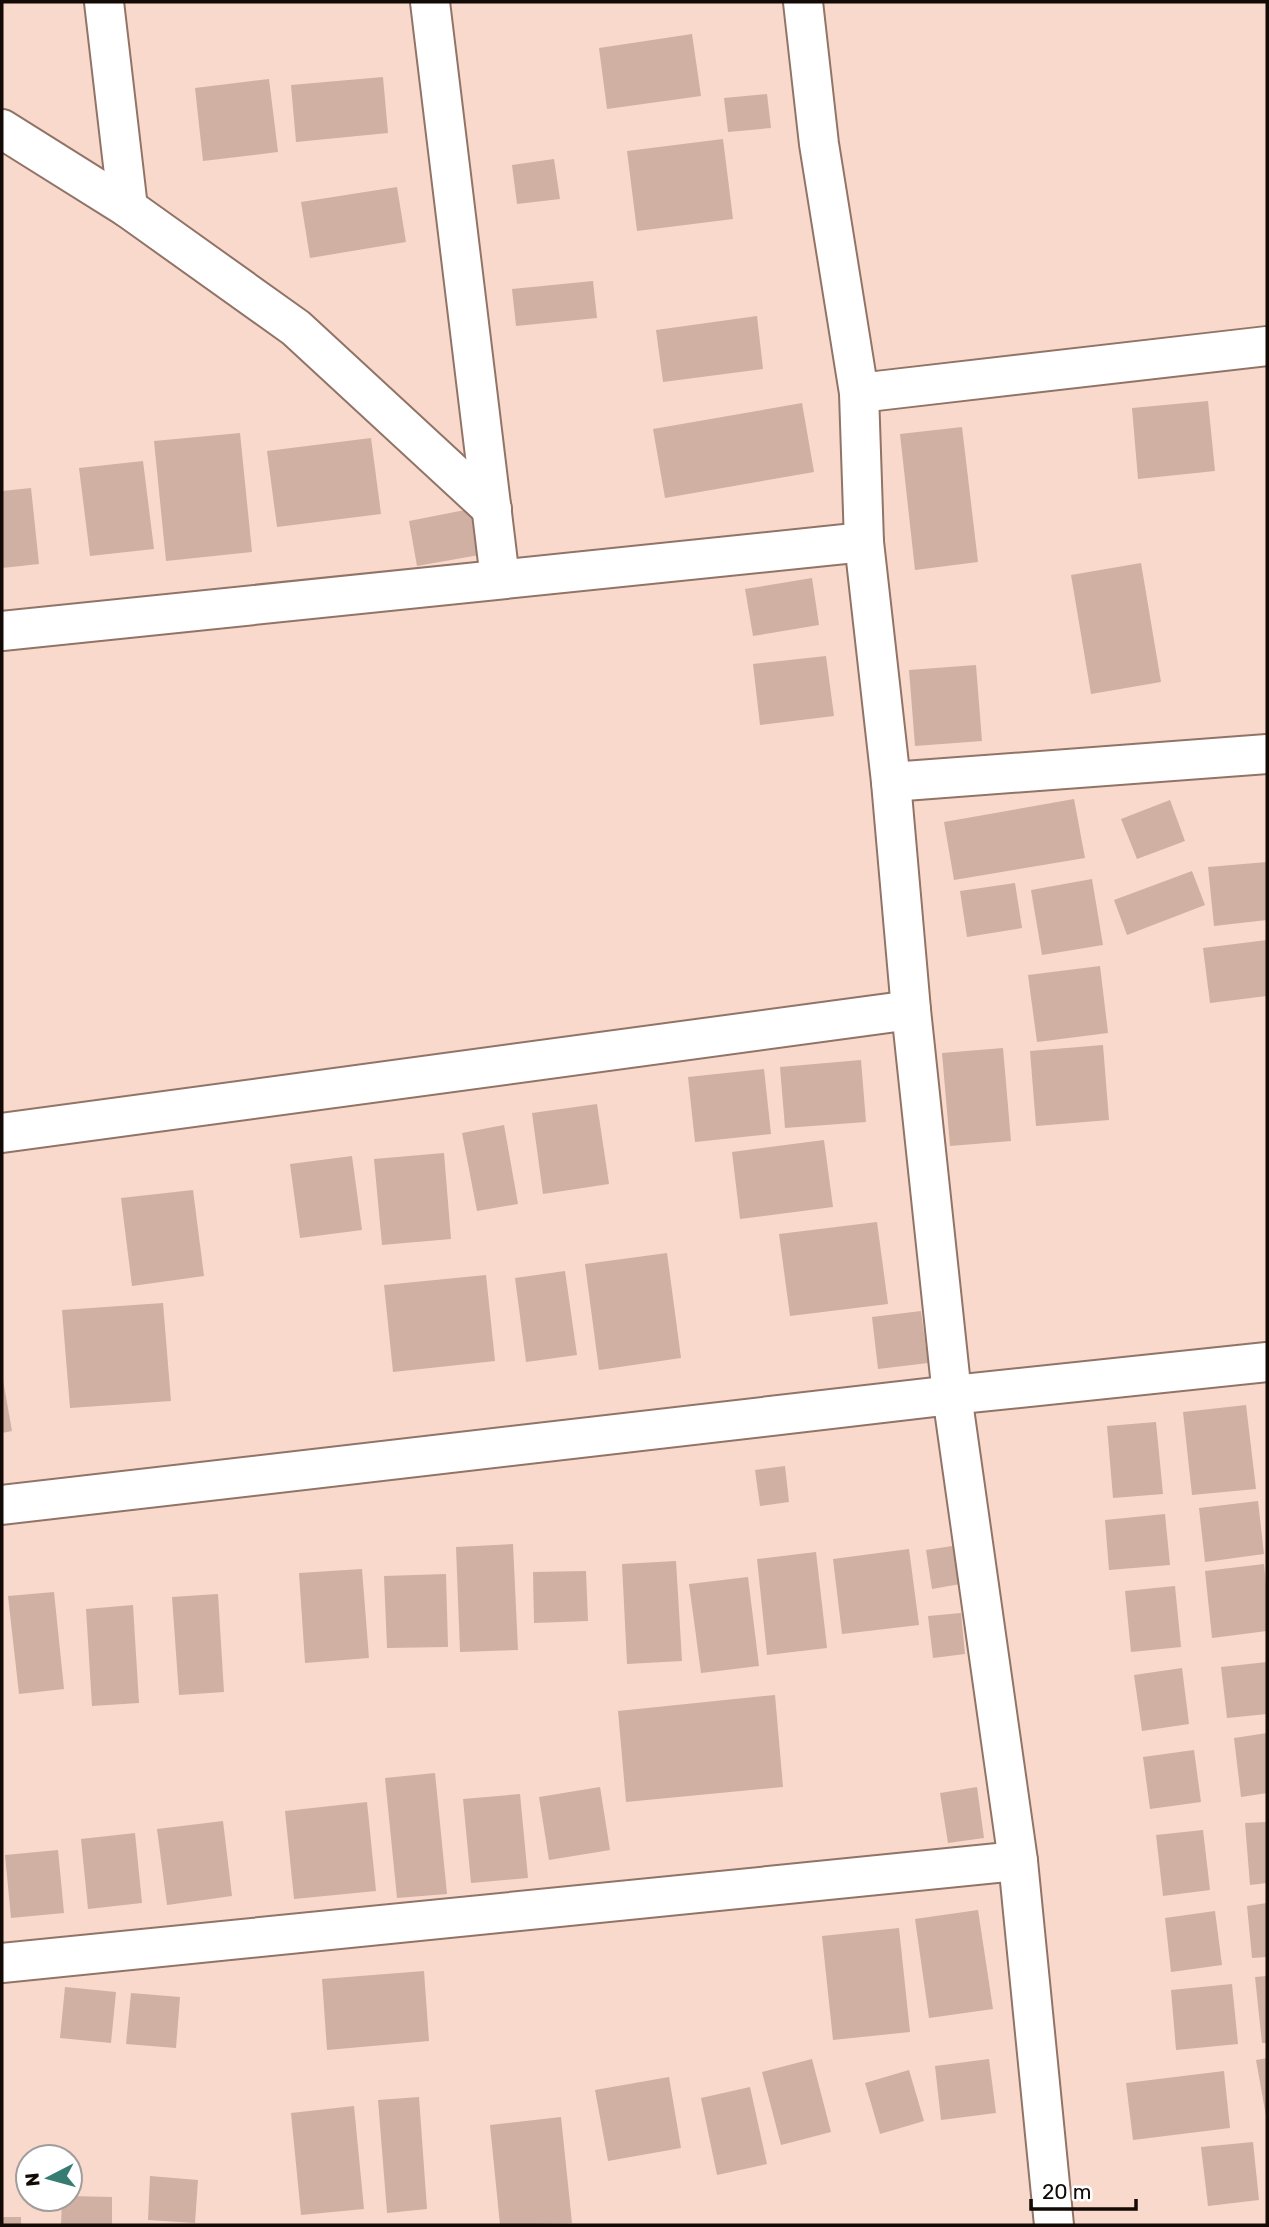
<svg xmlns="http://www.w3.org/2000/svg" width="1269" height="2227" viewBox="0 0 1269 2227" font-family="Rubik,sans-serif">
<rect width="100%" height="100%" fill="#f9d9cb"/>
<!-- building -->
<g fill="#cfb0a2">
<polygon points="692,34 701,96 607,109 599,48"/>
<polygon points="383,77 388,133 296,142 291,85"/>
<polygon points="269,79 278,152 203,161 195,88"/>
<polygon points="767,94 771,128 728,132 724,98"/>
<polygon points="723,139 733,219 637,231 627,151"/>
<polygon points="554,159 560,199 517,204 512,165"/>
<polygon points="397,187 406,242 310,258 301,202"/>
<polygon points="593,281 597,318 516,326 512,289"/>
<polygon points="757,316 763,369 663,382 656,330"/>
<polygon points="1208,401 1215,471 1138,479 1132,408"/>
<polygon points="802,403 814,472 665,498 653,429"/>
<polygon points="962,427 978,562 915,570 900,434"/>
<polygon points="240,433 252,552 166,561 154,441"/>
<polygon points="371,438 381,514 277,527 267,451"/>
<polygon points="143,461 154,549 90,556 79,468"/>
<polygon points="31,488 39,564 2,568 2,491"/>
<polygon points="470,509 479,555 417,566 409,521"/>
<polygon points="1141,563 1161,682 1091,694 1071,575"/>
<polygon points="812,578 819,625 753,636 745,589"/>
<polygon points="826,656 834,716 760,725 753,664"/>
<polygon points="976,665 982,741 915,746 909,670"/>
<polygon points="1074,799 1085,858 954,880 944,822"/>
<polygon points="1170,800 1185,841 1137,859 1121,819"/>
<polygon points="1267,862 1267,920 1214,926 1208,867"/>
<polygon points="1192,871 1205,905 1127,935 1114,900"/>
<polygon points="1092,879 1103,945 1042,955 1031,890"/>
<polygon points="1015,883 1022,928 967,937 960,891"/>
<polygon points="1267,940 1267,996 1210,1003 1203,948"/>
<polygon points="1100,966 1108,1033 1037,1042 1028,975"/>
<polygon points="1103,1045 1109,1120 1036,1126 1030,1051"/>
<polygon points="1003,1048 1011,1141 950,1146 942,1053"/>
<polygon points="861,1060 866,1122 785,1128 780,1067"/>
<polygon points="764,1069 771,1134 695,1142 688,1077"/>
<polygon points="597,1104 609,1184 543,1194 532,1113"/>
<polygon points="504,1125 518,1204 477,1211 462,1133"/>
<polygon points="824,1140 833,1207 740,1219 732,1152"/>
<polygon points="444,1153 451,1239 382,1245 374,1159"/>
<polygon points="352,1156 362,1230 300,1238 290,1164"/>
<polygon points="193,1190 204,1276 132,1286 121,1198"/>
<polygon points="877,1222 888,1304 790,1316 779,1234"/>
<polygon points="667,1253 681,1358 599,1370 585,1264"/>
<polygon points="565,1271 577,1355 526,1362 515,1278"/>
<polygon points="486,1275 495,1361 393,1372 384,1285"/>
<polygon points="163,1303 171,1401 70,1408 62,1310"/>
<polygon points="921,1311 928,1363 878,1369 872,1317"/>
<polygon points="2,1374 12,1431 2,1433"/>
<polygon points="1246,1405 1256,1489 1192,1495 1183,1412"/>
<polygon points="1156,1422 1163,1494 1113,1498 1107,1426"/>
<polygon points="785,1466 789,1502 760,1506 755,1470"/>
<polygon points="1258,1501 1264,1554 1205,1562 1199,1508"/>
<polygon points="1165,1514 1170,1565 1109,1570 1105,1520"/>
<polygon points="513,1544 518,1650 460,1652 456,1547"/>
<polygon points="959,1545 966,1583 932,1589 926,1550"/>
<polygon points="909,1549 919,1625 842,1634 833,1559"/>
<polygon points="816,1552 827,1648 767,1655 757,1559"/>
<polygon points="676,1561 682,1661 627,1664 622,1564"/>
<polygon points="1264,1564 1267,1597 1267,1631 1212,1638 1205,1571"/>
<polygon points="362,1569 369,1658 305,1663 299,1573"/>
<polygon points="586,1571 588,1621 534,1623 533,1572"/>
<polygon points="446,1574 448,1647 387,1648 384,1576"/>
<polygon points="748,1577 759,1666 701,1673 689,1584"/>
<polygon points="1175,1586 1181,1647 1131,1652 1125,1591"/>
<polygon points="54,1592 64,1689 19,1694 8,1596"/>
<polygon points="218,1594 224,1692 179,1695 172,1597"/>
<polygon points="133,1605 139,1703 92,1706 86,1609"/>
<polygon points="961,1613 965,1654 933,1658 928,1616"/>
<polygon points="1267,1662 1267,1714 1227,1718 1221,1667"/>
<polygon points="1182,1668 1189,1724 1142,1731 1134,1675"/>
<polygon points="775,1695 783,1787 626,1802 618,1711"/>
<polygon points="1267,1733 1267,1793 1241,1797 1234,1738"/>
<polygon points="1194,1750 1201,1802 1150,1809 1143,1757"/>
<polygon points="435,1773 447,1894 397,1898 385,1778"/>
<polygon points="600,1787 610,1850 549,1860 539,1797"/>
<polygon points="977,1787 984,1838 948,1843 940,1793"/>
<polygon points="520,1794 528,1878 471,1883 463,1799"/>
<polygon points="367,1802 376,1891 294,1899 285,1811"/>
<polygon points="223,1821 232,1896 167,1905 157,1829"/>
<polygon points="1267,1822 1267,1883 1250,1885 1245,1823"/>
<polygon points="1203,1830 1210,1890 1163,1896 1156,1835"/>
<polygon points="135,1833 142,1903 88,1909 81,1839"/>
<polygon points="58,1850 64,1913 11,1918 5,1855"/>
<polygon points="1267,1903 1267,1957 1252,1958 1247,1906"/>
<polygon points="978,1910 993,2009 929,2018 915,1919"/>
<polygon points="1215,1911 1222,1965 1171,1972 1165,1918"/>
<polygon points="899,1928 910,2032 833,2040 822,1936"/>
<polygon points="424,1971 429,2041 327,2050 322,1979"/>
<polygon points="1267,1976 1267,2043 1262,2043 1255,1977"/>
<polygon points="1232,1984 1238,2044 1176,2050 1171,1990"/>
<polygon points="65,1987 116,1992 111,2043 60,2038"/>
<polygon points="131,1993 180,1997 176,2048 126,2044"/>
<polygon points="1267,2058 1267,2115 1266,2116 1256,2060"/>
<polygon points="812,2059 831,2132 781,2145 762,2072"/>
<polygon points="989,2059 996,2113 941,2120 935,2066"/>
<polygon points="909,2070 924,2121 880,2134 865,2083"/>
<polygon points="1224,2071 1230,2128 1133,2140 1126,2083"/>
<polygon points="669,2077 681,2148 608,2161 595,2090"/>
<polygon points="750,2087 767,2164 717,2175 701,2098"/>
<polygon points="419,2097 427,2209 387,2213 378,2100"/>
<polygon points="354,2106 364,2209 301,2215 291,2113"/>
<polygon points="561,2117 572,2223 500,2225 490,2125"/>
<polygon points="1253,2142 1259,2200 1208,2206 1201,2147"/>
<polygon points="150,2176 198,2180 195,2223 148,2220"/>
<polygon points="70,2196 112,2197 112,2225 61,2225 62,2199 70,2199"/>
<rect x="2" y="2217" width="19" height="8"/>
</g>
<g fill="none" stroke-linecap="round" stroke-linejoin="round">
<!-- minor casing -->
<g stroke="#917467" stroke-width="42">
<g id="minor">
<polyline points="104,2 128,208"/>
<polyline points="430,2 500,579"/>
<polyline points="803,2 819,144 859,393 864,542 891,782 911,1010 952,1395 1018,1861 1054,2225"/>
<polyline points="2,129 128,208 296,328 492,509"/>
<polyline points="859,393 1267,346"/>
<polyline points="2,631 864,542"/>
<polyline points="891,782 1267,754"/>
<polyline points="2,1133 911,1010"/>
<polyline points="2,1505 952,1395 1267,1362"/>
<polyline points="2,1963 1018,1861"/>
</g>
</g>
<!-- minor -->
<use href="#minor" stroke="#fff" stroke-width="38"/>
</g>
<!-- border -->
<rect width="1269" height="2227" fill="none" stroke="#130905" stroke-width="7"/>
<!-- north arrow -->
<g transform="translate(49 2178) rotate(264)"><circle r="33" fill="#ffffff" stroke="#a19d9b" stroke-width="2"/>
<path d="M0-5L12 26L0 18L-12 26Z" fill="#367c73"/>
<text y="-10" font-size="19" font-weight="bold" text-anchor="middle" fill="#130905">N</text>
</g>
<!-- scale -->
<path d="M1031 2199v10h105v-10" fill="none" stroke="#130905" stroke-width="3.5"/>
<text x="1042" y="2199" font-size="21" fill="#130905" stroke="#ffffff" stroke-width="5" paint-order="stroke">20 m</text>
</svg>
